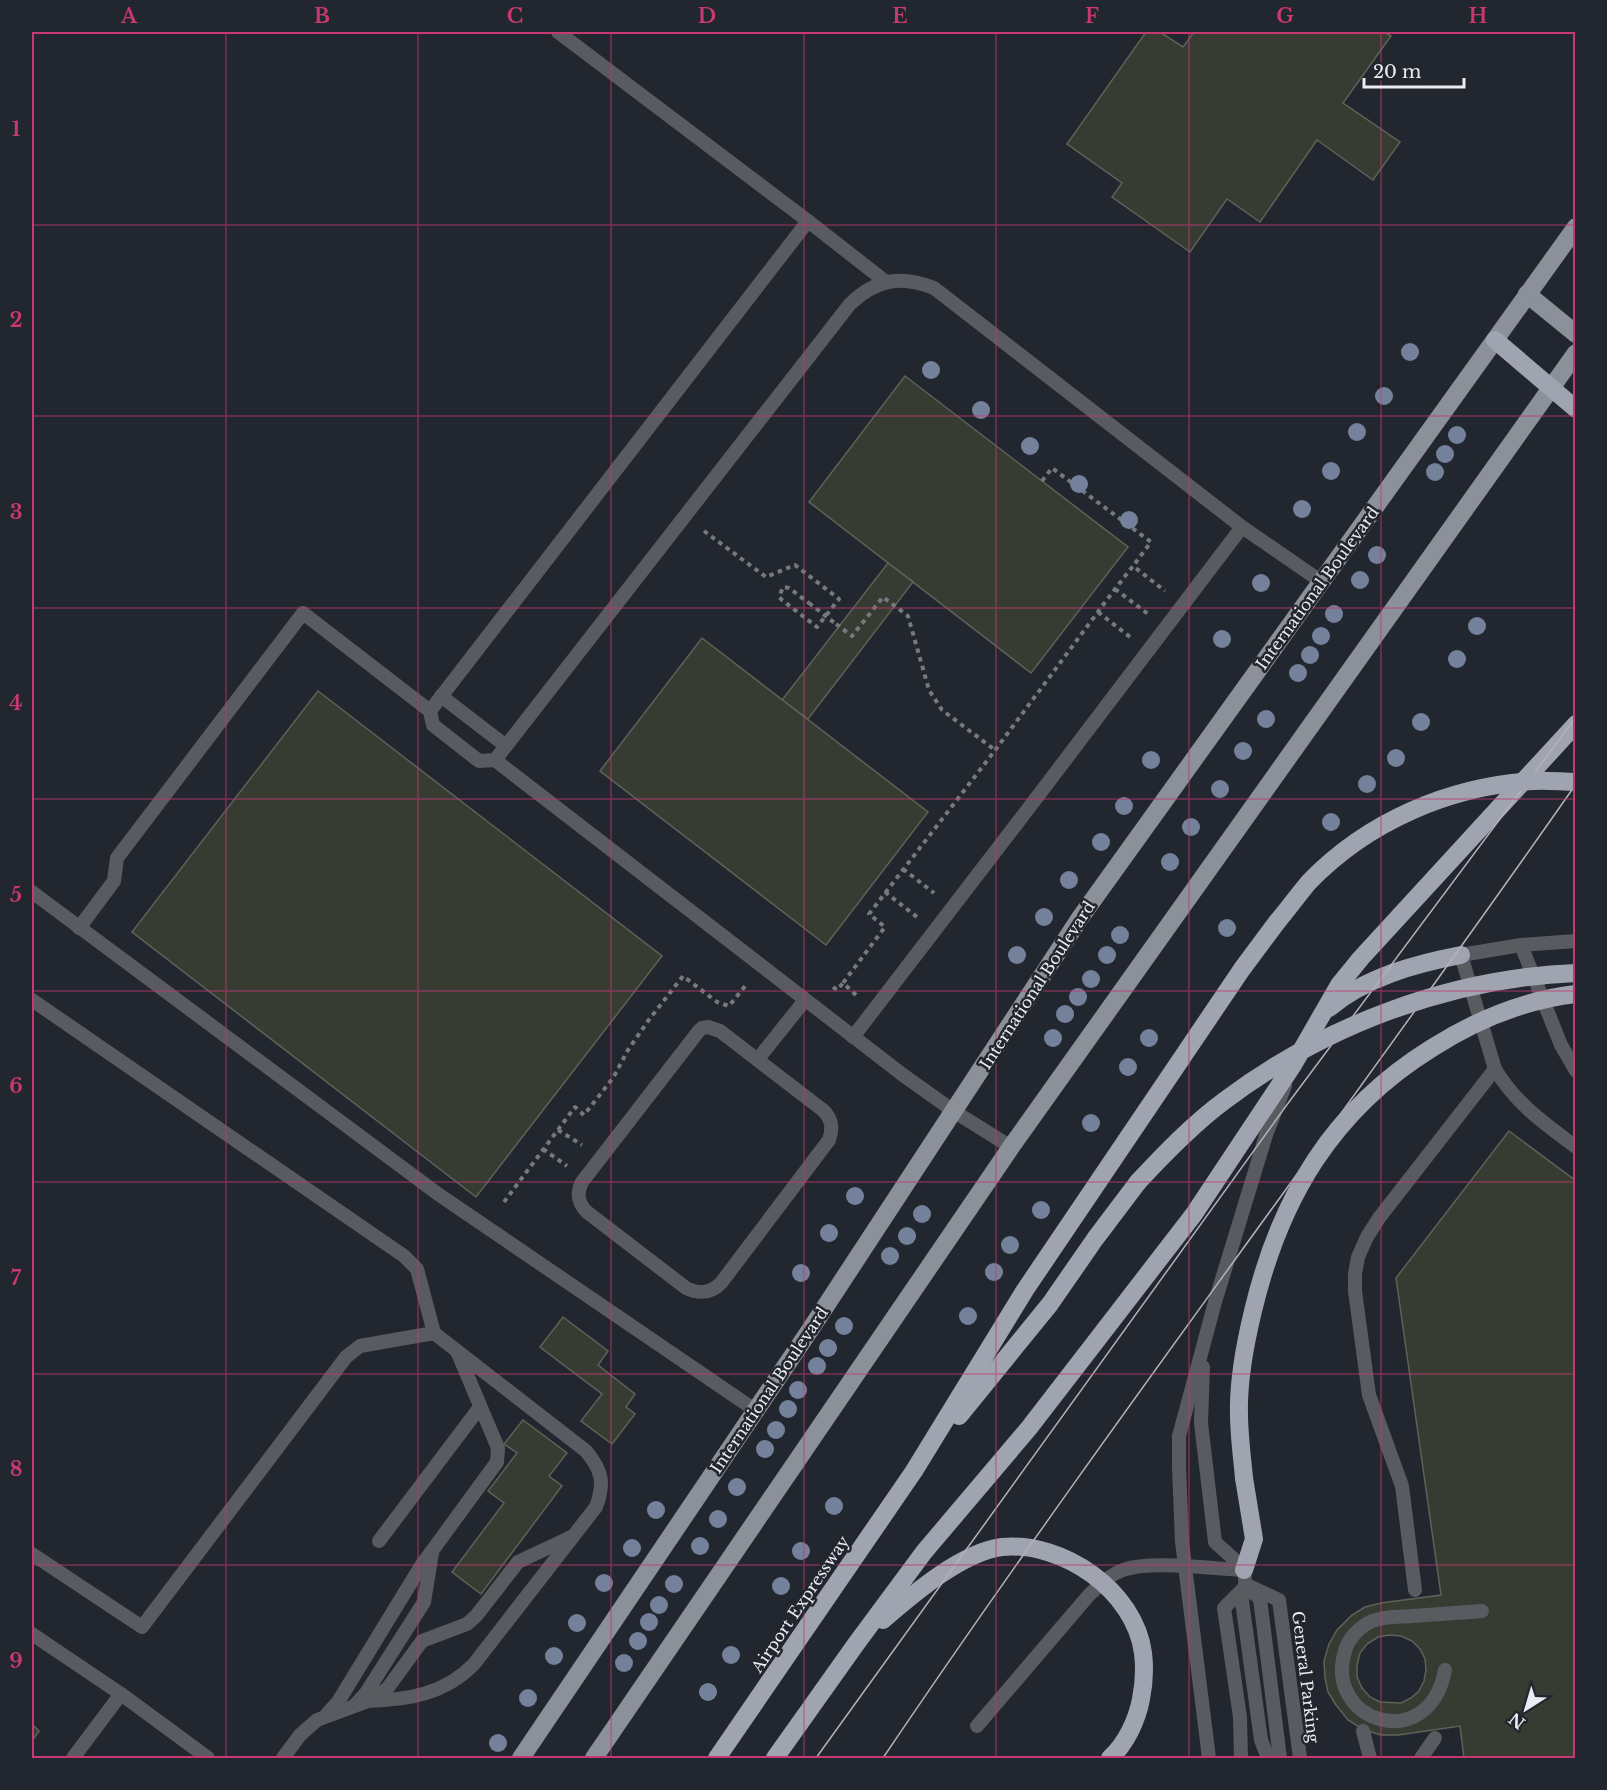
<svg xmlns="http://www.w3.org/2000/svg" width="1607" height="1790" viewBox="0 0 1607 1790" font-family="'Libre Baskerville',serif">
<rect width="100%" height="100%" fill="#22262e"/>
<!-- building -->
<g fill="#373c32" stroke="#5d6358" stroke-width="1.5" fill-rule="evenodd">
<polygon points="1146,32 1160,32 1183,47 1194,32 1384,32 1391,36 1343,103 1400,142 1373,180 1317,140 1260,222 1227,199 1190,252 1112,197 1122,183 1067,144"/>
<polygon points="905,376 1128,547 1031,673 809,502"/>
<polygon points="888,563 913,582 808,719 782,700"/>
<polygon points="702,638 928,812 826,945 600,771"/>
<polygon points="318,691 662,956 476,1197 132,932"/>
<path d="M 1509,1131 L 1576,1181 L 1576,1758 L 1464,1758 L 1460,1726 L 1398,1735 L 1381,1735 L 1364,1730 L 1348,1720 L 1336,1705 L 1328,1692 L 1325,1678 L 1324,1661 L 1329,1644 L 1337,1630 L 1352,1615 L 1365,1607 L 1381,1603 L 1441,1595 L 1396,1278 ZM 1389,1635 L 1401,1636 L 1412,1641 L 1420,1649 L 1425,1659 L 1426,1670 L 1424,1681 L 1419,1691 L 1411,1698 L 1401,1703 L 1380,1702 L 1370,1697 L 1362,1688 L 1357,1677 L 1357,1665 L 1360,1653 L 1367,1644 L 1378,1637 Z"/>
<polygon points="563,1317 608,1351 598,1365 635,1394 626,1407 635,1414 612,1444 581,1421 602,1394 540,1347"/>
<polygon points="523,1420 567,1453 549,1476 562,1486 481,1594 452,1572 504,1503 488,1491 517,1453 504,1444"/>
<polygon points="32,1724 39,1731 32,1741"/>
</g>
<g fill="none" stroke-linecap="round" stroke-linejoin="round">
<!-- path -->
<g stroke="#757980" stroke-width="4" stroke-dasharray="4.5 4.5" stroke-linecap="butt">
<polyline points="1042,481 1052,468 1151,542 1133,566"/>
<polyline points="704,531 766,577 795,565 839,599 817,627 782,600 779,597 783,587 789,588 809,603"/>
<polyline points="1115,589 1148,614"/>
<polyline points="1098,612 1130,637"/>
<polyline points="836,624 852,636 883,597 908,616 929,690 942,710 995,750"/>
<polyline points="903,869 934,893"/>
<polyline points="885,892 917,917"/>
<polyline points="833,987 837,990 843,983"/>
<polyline points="856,995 843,983 885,927 869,914 993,753 1115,589 1133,566 1165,591"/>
<polyline points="558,1130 582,1145"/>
<polyline points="543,1149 567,1166"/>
<polyline points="504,1202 575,1107 584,1115 613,1078 628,1050 648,1021 683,976 717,1002 729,1006 746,985"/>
</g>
<!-- lane -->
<g stroke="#595b60" stroke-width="14">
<polyline points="558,32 808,221"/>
<polyline points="441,696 506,746"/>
<polyline points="430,711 808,221 886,282"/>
<polyline points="32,892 438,1194 755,1410"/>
<polyline points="79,928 114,881 117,858 303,613 430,711 433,725 479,761 495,760"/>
<path d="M 1576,941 L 1521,945 L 1461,955 L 1495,1069 C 1516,1104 1544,1123 1576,1147"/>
<polyline points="1521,945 1561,1045 1576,1071"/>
<polyline points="32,1000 404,1256 417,1269 434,1333 360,1346 346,1357 142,1627 32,1554"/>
<path d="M 708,1027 L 720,1031 L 824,1111 C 832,1120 833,1128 829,1140 L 721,1283 C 710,1294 699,1294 686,1288 L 587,1212 C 578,1203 576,1194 582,1182 L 698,1032 L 702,1028 Z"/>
<polyline points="853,1037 1028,809 1242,527 1322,582"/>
<polyline points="758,1059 805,1000"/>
<path d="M 1011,1147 L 955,1112 L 903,1075 L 495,760 L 850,304 C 876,279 901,275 934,288 L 1242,527"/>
<path d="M 1203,1367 L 1201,1423 L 1215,1542 C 1238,1564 1252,1567 1242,1601 L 1261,1740 L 1268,1758"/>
<polyline points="379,1541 480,1407"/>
<polyline points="1247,1585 1279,1600 1300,1758"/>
<polyline points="1250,1589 1260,1599 1280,1758"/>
<polyline points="1415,1590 1402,1486 1369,1395 1355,1291 1355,1274 1358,1257 1367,1237 1379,1218 1495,1069"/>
<polyline points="32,1634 121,1694 208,1758"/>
<path d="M 1445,1670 C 1429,1756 1323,1722 1345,1651 C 1348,1639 1359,1627 1372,1621 C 1384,1616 1400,1617 1413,1616 C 1436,1614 1459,1613 1482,1611"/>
<path d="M 368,1701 C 408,1700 445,1694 474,1664 L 596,1507 C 605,1483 602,1470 586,1451 L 434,1333"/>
<polyline points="356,1704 366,1693 424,1602 432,1553"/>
<polyline points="327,1714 338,1702 421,1566 497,1462 498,1448 457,1351"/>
<path d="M 977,1726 L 1089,1595 C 1100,1585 1109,1575 1123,1570 C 1151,1560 1213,1569 1244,1570"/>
<polyline points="1363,1731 1370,1758"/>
<polyline points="73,1758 121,1694"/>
<polyline points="283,1758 300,1735 317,1720 368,1701 387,1689 422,1641 467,1624 476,1616 518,1562 571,1537"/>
<polyline points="1209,1758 1182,1542 1179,1467 1179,1436 1215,1302 1266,1135 1285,1086"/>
<polyline points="1241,1758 1240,1717 1224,1608 1245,1587"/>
<polyline points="1421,1758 1435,1738"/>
</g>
<!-- primary -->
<g stroke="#8b9099" stroke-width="18">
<polyline points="1527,294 1576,334"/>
<polyline points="521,1758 810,1330 1080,918 1576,227"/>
<polyline points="594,1758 1011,1147 1576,353"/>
</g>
<!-- highway -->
<g stroke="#9fa4b0" stroke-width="18">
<polyline points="1495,340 1576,409"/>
<path d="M 1329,1008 C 1366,977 1415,964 1461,955"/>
<polyline points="959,1416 1050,1304 1095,1239 1138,1182"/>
<polyline points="1244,1478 1254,1539 1244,1570"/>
<path d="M 883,1620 C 913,1594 962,1552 1002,1547 C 1063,1541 1135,1591 1143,1653 C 1145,1669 1144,1684 1141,1699 C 1137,1720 1126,1744 1110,1758"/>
<polyline points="717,1758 914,1471 1025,1290 1242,969 1277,922"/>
<polyline points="775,1758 856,1644 924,1552 1029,1428 1194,1214 1293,1065 1339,985 1361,958 1576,724"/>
</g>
<!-- tram -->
<g stroke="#b0b3ba" stroke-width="1.5">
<polyline points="816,1758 1286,1106 1576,717"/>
<path d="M 883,1758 C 1106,1428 1348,1111 1576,784"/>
</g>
<!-- path-bridge -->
<polyline stroke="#757980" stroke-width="4" stroke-dasharray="4.5 4.5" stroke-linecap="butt" points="809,603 836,624"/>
<!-- highway-bridge -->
<g stroke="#9fa4b0" stroke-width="18">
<path d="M 1277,922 C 1288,909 1298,895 1309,882 C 1368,821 1450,786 1534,781 C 1548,780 1562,782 1576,782"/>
<path d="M 1138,1182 C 1165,1153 1193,1124 1224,1101 C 1325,1025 1450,978 1576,973"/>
<path d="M 1244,1478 C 1242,1456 1239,1435 1239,1414 C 1238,1380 1245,1344 1253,1311 C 1280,1198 1332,1110 1432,1048 C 1476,1020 1524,1000 1576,994"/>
</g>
</g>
<!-- trees -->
<g fill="#74819a">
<circle cx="1410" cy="352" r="9"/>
<circle cx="931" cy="370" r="9"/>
<circle cx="1384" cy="396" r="9"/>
<circle cx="981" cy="410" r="9"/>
<circle cx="1357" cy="432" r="9"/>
<circle cx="1457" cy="435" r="9"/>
<circle cx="1030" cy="446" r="9"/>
<circle cx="1445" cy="454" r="9"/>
<circle cx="1331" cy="471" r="9"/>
<circle cx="1435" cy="472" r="9"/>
<circle cx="1079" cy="484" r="9"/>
<circle cx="1302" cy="509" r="9"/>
<circle cx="1129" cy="520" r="9"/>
<circle cx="1377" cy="555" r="9"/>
<circle cx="1360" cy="580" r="9"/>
<circle cx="1261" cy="583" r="9"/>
<circle cx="1334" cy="614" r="9"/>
<circle cx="1477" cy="626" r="9"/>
<circle cx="1321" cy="636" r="9"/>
<circle cx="1222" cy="639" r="9"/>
<circle cx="1310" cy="655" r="9"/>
<circle cx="1457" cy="659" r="9"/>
<circle cx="1298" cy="673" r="9"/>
<circle cx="1266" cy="719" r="9"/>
<circle cx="1421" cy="722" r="9"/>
<circle cx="1243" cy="751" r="9"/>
<circle cx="1396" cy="758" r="9"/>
<circle cx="1151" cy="760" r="9"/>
<circle cx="1367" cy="784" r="9"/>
<circle cx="1220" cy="789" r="9"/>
<circle cx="1124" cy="806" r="9"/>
<circle cx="1331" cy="822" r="9"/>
<circle cx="1191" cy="827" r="9"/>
<circle cx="1101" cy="842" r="9"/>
<circle cx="1170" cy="862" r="9"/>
<circle cx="1069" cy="880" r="9"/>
<circle cx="1044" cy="917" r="9"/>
<circle cx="1227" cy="928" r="9"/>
<circle cx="1120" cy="935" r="9"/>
<circle cx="1017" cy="955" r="9"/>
<circle cx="1107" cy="955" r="9"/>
<circle cx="1091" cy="979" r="9"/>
<circle cx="1078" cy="997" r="9"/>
<circle cx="1065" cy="1014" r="9"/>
<circle cx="1053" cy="1038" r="9"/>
<circle cx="1149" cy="1038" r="9"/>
<circle cx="1128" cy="1067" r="9"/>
<circle cx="1091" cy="1123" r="9"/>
<circle cx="855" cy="1196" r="9"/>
<circle cx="1041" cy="1210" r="9"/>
<circle cx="922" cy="1214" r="9"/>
<circle cx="829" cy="1233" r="9"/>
<circle cx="907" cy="1236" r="9"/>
<circle cx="1010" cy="1245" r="9"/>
<circle cx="890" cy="1256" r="9"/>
<circle cx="994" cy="1272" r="9"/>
<circle cx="801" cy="1273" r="9"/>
<circle cx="968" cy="1316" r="9"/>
<circle cx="844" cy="1326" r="9"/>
<circle cx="828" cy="1348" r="9"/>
<circle cx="817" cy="1366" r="9"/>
<circle cx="798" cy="1390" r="9"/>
<circle cx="788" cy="1409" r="9"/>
<circle cx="776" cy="1430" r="9"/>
<circle cx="765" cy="1449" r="9"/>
<circle cx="737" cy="1487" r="9"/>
<circle cx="834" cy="1506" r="9"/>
<circle cx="656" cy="1510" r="9"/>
<circle cx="718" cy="1519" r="9"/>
<circle cx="700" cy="1546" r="9"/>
<circle cx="632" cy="1548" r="9"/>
<circle cx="801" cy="1551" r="9"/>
<circle cx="604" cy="1583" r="9"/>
<circle cx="674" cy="1584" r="9"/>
<circle cx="781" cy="1586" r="9"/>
<circle cx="659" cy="1605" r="9"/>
<circle cx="649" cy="1622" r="9"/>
<circle cx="577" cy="1623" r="9"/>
<circle cx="638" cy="1641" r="9"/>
<circle cx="731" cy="1655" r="9"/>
<circle cx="554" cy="1656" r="9"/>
<circle cx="624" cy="1663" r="9"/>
<circle cx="708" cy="1692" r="9"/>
<circle cx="528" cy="1698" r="9"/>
<circle cx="498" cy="1743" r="9"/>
</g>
<!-- grid -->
<path fill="none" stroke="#c83872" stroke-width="1.5" stroke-opacity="0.55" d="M 226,32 L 226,1758M 418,32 L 418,1758M 611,32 L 611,1758M 804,32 L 804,1758M 996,32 L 996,1758M 1189,32 L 1189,1758M 1381,32 L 1381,1758M 32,225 L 1576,225M 32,416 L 1576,416M 32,608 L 1576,608M 32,799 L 1576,799M 32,991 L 1576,991M 32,1182 L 1576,1182M 32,1374 L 1576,1374M 32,1565 L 1576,1565"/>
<g text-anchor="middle" stroke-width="5" stroke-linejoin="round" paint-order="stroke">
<!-- street labels -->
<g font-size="16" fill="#e9ecf2" stroke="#22262e">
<text transform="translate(1317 588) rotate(-54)" y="6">International Boulevard</text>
<text transform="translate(1037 985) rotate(-57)" y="6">International Boulevard</text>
<text transform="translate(769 1390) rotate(-56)" y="6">International Boulevard</text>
<text transform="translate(800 1604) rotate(-56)" y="6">Airport Expressway</text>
<text transform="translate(1306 1677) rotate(83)" y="6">General Parking</text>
</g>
</g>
<!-- border -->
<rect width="1607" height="1790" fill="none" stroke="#22262e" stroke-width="66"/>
<!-- north arrow -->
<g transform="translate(1526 1709) rotate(217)" stroke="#22262e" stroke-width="4.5" paint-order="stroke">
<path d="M0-4.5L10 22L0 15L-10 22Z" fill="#e9ecf2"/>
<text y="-9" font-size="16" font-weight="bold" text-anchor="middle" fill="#e9ecf2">N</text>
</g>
<!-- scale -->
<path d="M1364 78v9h100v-9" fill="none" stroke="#e9ecf2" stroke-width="3"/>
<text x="1373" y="78" font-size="18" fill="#e9ecf2" stroke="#22262e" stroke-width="4.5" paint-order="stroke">20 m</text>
<rect x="33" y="33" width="1541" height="1724" fill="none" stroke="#c83872" stroke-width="2"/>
<g font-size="20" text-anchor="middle" font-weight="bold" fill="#c83872">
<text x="129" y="23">A</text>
<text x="322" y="23">B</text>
<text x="515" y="23">C</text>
<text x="707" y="23">D</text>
<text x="900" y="23">E</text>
<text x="1092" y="23">F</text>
<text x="1285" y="23">G</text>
<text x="1478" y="23">H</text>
<text x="16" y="136">1</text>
<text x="16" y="327">2</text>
<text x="16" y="519">3</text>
<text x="16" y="710">4</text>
<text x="16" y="902">5</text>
<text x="16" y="1093">6</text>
<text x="16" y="1285">7</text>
<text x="16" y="1476">8</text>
<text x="16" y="1668">9</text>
</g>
</svg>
